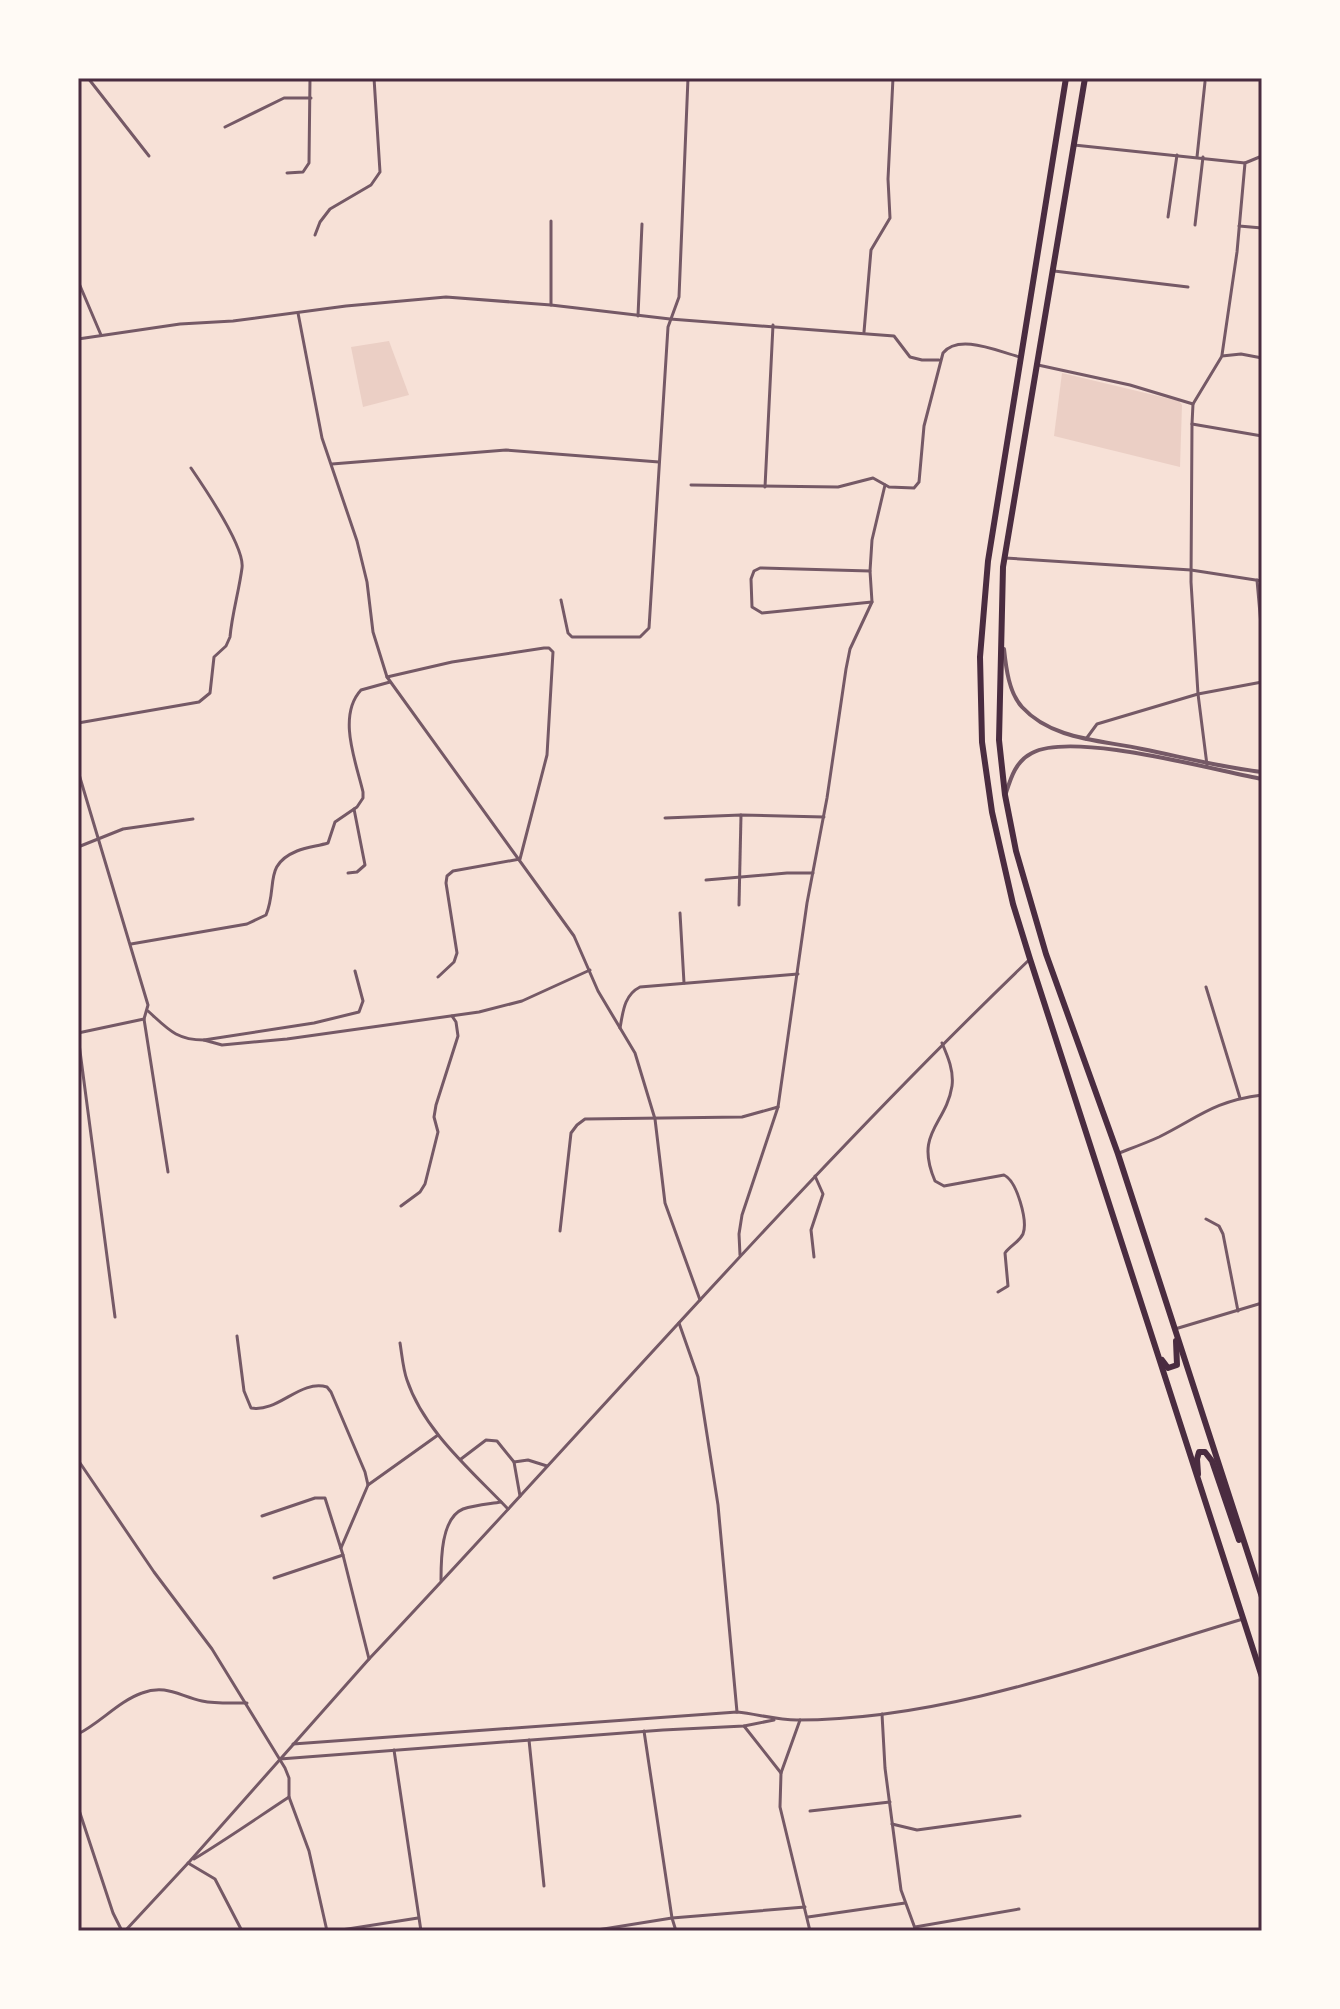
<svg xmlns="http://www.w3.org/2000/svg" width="1340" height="2009" viewBox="0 0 1340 2009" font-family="'PT Sans',sans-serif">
<rect width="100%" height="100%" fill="#f7e1d7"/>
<!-- green -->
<g fill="#ebcfc5">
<polygon points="389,341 409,395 363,407 351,347"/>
<polygon points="1062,373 1179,401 1182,405 1180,467 1054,436"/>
</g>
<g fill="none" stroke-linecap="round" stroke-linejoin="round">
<!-- minor -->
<g stroke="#755966" stroke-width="3">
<polyline points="88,78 149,156"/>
<polyline points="225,127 284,98 311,98"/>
<polyline points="1074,145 1245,163"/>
<polyline points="1197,157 1205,82"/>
<polyline points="287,173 303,172 309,163 310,78"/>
<polyline points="1168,217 1177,155"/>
<polyline points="1195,225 1203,157"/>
<polyline points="1239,226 1262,228"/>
<polyline points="315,235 320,222 330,209 371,185 380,172 374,78"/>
<polyline points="1054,271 1188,287"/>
<polyline points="78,281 101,335"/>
<polyline points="551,305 551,221"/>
<polyline points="298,313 322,438 357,541 367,582 373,632 387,677 574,936 598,991 635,1053 655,1119 665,1203 700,1300"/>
<polyline points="638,316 642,224"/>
<polyline points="864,332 871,250 890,218 888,179 893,78"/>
<polyline points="78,339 180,324 233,321 346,306 446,297 551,305 670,319 894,336 910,357 922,360 939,360"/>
<polyline points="1222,355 1237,252 1245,163 1262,156"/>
<polyline points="1038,365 1130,385 1193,404"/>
<polyline points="1192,424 1262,436"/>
<polyline points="332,464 506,450 659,462"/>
<path d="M 691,485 L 838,487 L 873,478 L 889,487 L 914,488 L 919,482 L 924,426 L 943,353 C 959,333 999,352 1020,357"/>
<polyline points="765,487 773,325"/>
<polyline points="1005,558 1191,570 1262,581"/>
<polyline points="870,571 760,568 754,571 751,579 752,607 762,613 872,602"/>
<polyline points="1257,580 1262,636"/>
<polyline points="561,600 568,633 572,637 640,637 649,628 668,327 679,297 688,78"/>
<polyline points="387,677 452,662 544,648 549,648 553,652 547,755 520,859 453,871 447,876 446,883 457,953 454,962 438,977"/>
<path d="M 78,723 L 199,702 L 210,693 L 214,657 L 226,646 L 230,637 C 232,614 239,591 242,568 C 245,548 204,487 191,468"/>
<polyline points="1086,739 1097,724 1198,694 1262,682"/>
<polyline points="1207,765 1198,694 1191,582 1192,424 1193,404 1222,356 1241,354 1262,358"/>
<polyline points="78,771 148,1005 144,1019 78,1033"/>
<polyline points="665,818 741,815 824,817"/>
<polyline points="78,847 123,829 193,819"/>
<polyline points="348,873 357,872 365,865 354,809"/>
<polyline points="706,880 787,873 813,873"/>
<polyline points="739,905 741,815"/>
<polyline points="680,913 684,983"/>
<path d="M 131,944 L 247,924 L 266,915 C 278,886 263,865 297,851 C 307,847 318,846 328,843 L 335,822 L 357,807 L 363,798 L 363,792 C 356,762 337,716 361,690 L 390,682"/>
<polyline points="1206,987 1240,1098"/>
<path d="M 148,1011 C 168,1029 176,1040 204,1040 L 314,1023 L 359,1012 L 363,1001 L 355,971"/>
<polyline points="144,1019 168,1172"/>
<path d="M 620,1028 C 623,1012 624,995 640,987 L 798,974"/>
<polyline points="78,1036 115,1317"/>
<polyline points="204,1040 222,1045 287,1039 479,1012 522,1001 590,970"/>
<path d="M 942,1043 C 948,1057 954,1071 952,1086 C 946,1125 914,1132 935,1181 L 944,1186 L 1004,1175 C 1017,1181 1028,1221 1023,1234 C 1019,1242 1010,1246 1005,1253 L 1008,1286 L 998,1292"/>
<path d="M 1119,1153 C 1132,1148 1146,1143 1159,1137 C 1199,1117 1214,1101 1262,1095"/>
<polyline points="401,1206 420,1192 425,1184 438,1132 434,1117 436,1105 458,1036 456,1022 452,1016"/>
<polyline points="1206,1219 1219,1226 1223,1234 1238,1311"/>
<polyline points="560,1231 571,1133 577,1125 585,1119 742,1117 778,1107"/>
<polyline points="740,1255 739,1234 742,1215 778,1107 807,903 827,798 846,669 850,649 872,602 870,571 872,540 885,485"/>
<polyline points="814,1257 811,1230 823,1194 815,1176"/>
<polyline points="679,1323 698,1377 718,1505 737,1712"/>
<polyline points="1175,1329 1262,1303"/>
<path d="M 237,1336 L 244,1391 L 251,1408 C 278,1413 300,1379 327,1387 L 331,1392 L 365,1472 L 368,1485 L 341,1548"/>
<path d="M 400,1343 C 402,1355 403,1369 407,1380 C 424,1431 472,1471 508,1509"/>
<polyline points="461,1459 486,1440 497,1441 514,1462 520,1496"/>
<polyline points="78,1460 154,1572 212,1649 285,1768 289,1778 289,1797 309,1851 327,1931"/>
<polyline points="514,1462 528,1460 547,1466"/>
<polyline points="368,1485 438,1435"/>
<polyline points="274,1578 343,1555"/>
<path d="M 441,1580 C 441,1560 441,1518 463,1509 C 475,1505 489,1504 501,1502"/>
<path d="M 369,1659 C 589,1426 798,1182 1030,959"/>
<polyline points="882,1714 885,1768 901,1890 916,1931"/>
<polyline points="800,1720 781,1773 780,1807 810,1931"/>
<polyline points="744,1726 781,1773"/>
<path d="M 78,1734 C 100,1723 119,1701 142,1693 C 166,1684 179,1696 202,1701 C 216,1704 232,1703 247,1703"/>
<polyline points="529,1740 544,1886"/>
<path d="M 293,1744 L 737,1712 C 757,1714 777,1720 797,1720 C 948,1720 1101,1661 1243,1619"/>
<polyline points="394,1750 421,1931"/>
<polyline points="280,1759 663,1730 744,1726 774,1720"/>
<polyline points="78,1807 113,1913 122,1931"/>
<polyline points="810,1811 890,1802"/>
<polyline points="892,1824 917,1830 1020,1816"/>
<path d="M 194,1859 C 227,1839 257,1818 289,1797"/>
<polyline points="188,1863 215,1879 242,1931"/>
<polyline points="808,1917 905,1903"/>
<polyline points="915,1927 1019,1909"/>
<polyline points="125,1931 190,1861 369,1659 343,1555 325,1498 315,1498 262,1516"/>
<polyline points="335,1931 418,1918"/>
<polyline points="591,1931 672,1918 644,1731"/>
<polyline points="676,1931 672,1918 805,1907"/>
</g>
<!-- tertiary -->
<g stroke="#755966" stroke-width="4">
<path d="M 1004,649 C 1006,668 1009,693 1022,707 C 1052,740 1101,740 1142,749 C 1182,757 1220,767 1262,772"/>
<path d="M 1006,793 C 1011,777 1016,761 1032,753 C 1073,731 1213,770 1262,779"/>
</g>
<!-- trunk -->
<g stroke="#4a2c40" stroke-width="6">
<polyline points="1066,78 988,561 980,657 982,742 992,812 1013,904 1030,959 1262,1677"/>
<polyline points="1085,78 1003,567 999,740 1005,795 1016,851 1046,954 1118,1154 1262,1597"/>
<polyline points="1162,1360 1168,1368 1177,1365 1176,1341"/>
<polyline points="1198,1474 1197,1459 1199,1452 1205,1452 1212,1461 1239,1540"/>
</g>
</g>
<!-- border -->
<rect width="1340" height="2009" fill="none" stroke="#fffaf5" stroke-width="160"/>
<rect x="80" y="80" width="1180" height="1849" fill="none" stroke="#4a2c40" stroke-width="3"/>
</svg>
